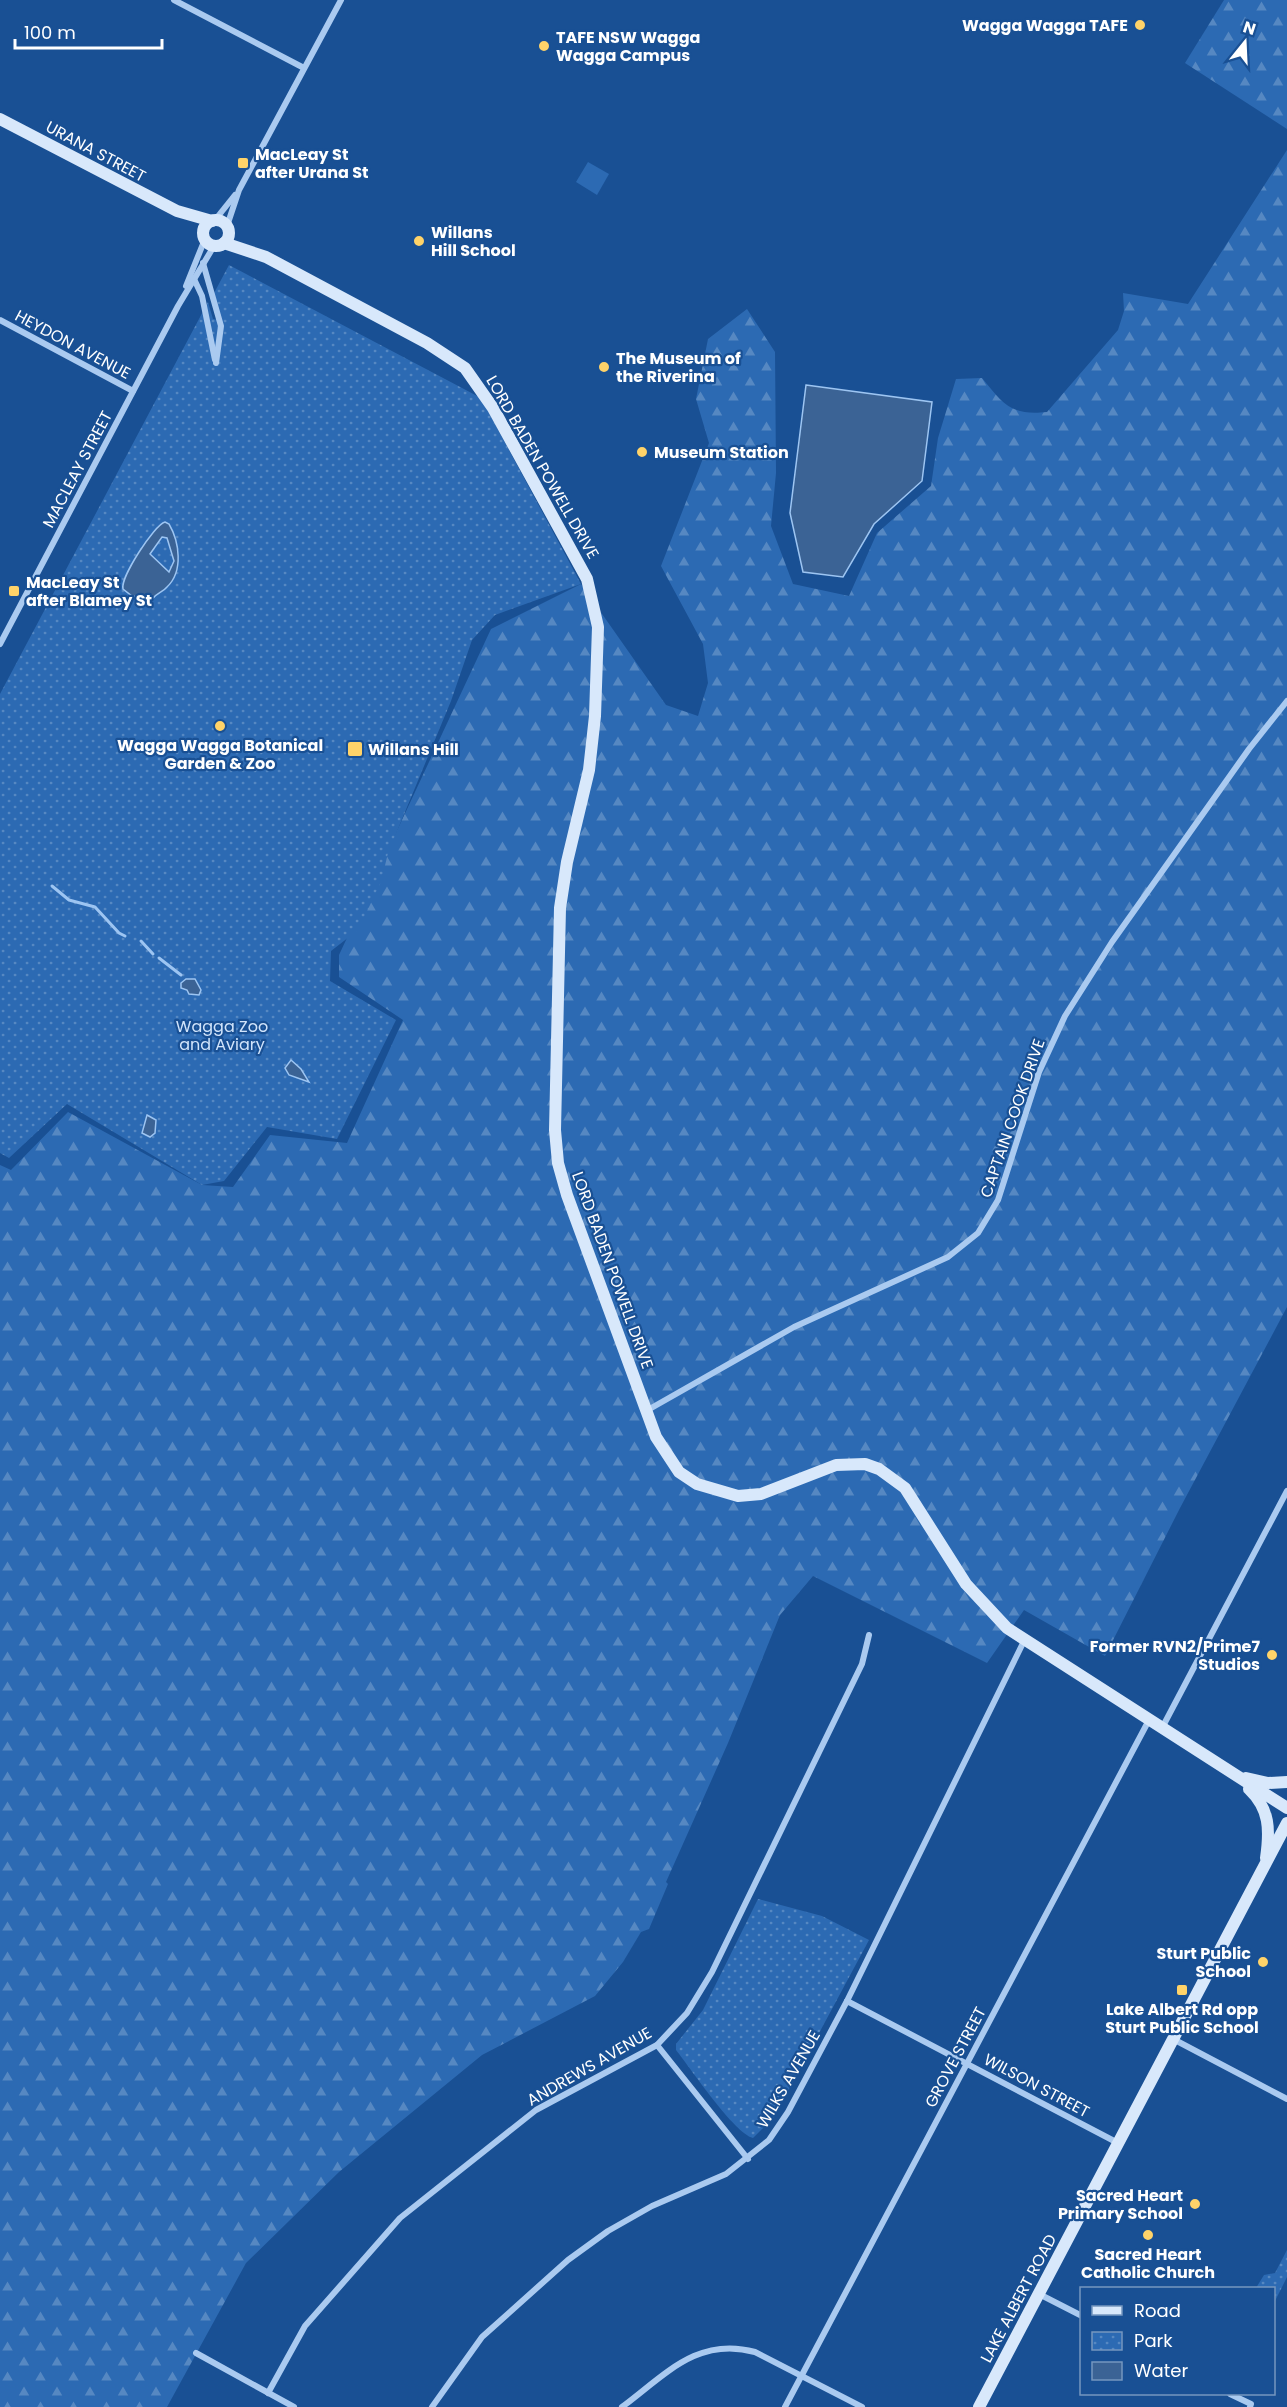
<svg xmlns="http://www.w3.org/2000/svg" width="1287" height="2407" viewBox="0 0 1287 2407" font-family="Poppins,sans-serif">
<defs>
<pattern id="forest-firs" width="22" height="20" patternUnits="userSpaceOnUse" patternTransform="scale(1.5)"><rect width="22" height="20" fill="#2c6ab3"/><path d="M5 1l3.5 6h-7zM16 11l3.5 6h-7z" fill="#5688c2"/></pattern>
<pattern id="park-dots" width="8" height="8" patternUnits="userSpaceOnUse" patternTransform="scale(1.5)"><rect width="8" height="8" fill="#2c6ab3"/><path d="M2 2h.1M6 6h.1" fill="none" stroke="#5688c2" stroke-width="1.8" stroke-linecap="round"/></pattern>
</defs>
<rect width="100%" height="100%" fill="#195094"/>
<!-- grass -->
<polygon fill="#2c6ab3" points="588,162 609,174 597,195 576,182"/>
<!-- forest -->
<g fill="url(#forest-firs)">
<polygon points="1224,0 1287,0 1287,129 1185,63"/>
<path d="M 1287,150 L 1287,1307 L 1180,1508 L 1105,1656 L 1024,1610 L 987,1663 L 813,1576 L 780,1615 L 728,1743 L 666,1882 L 668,1884 L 649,1929 L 641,1932 L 623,1962 L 595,1996 L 482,2055 L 339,2172 L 246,2263 L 167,2407 L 0,2407 L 0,1165 L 11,1170 L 68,1112 L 202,1185 L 233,1187 L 270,1135 L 347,1143 L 403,1020 L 339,977 L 339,955 L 491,629 L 581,584 L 666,705 L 698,716 L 708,683 L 703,644 L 661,566 L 709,443 L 696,399 L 708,339 L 747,309 L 775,352 L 776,473 L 771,526 L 793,584 L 849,596 L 877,533 L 931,486 L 938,438 L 956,379 L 982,378 C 1003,404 1011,416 1047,412 L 1118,330 L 1124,311 L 1123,293 L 1188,304 Z"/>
</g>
<!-- park -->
<g fill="url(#park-dots)">
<polygon points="229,265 481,398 581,584 495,615 472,640 451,701 388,853 381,882 358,930 331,951 330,981 396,1020 337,1139 267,1127 224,1181 202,1185 67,1104 9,1158 0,1153 0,694 208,302 213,319 220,320 213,295"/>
<path d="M 758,1899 L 822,1916 L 869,1940 L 774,2117 L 753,2138 C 734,2133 691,2069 676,2050 L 676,2044 L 703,2010 Z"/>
<polygon points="1287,2250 1287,2277 1274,2303 1274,2288 1256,2288 1264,2275 1275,2273"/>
</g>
<!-- water -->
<g fill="#3b6395" stroke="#9dc5f2" stroke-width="1.5" fill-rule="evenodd">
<polygon points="806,385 932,402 922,481 874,524 843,577 803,572 790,513"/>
<path d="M 165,522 L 169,524 C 179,541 184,571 167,587 C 163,592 157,593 152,599 L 132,596 L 123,589 C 120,578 154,525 165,522 ZM 162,537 L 167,538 L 174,561 L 169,572 L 150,554 Z"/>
<polygon points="186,979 195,979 201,990 199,995 189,994 187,990 181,988 181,983"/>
<polygon points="291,1060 301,1069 309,1082 289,1075 285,1068"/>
<polygon points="147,1115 156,1120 155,1133 150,1137 142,1133"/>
</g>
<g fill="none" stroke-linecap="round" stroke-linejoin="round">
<!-- stream -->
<g stroke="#9dc5f2" stroke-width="3">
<polyline points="52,886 69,900 95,907 119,933 125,936"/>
<polyline points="141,941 153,954"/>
<polyline points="159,958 181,975"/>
</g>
<!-- street -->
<g stroke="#aacaf0" stroke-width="6">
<polyline points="174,0 304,68"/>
<polyline points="215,220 235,195"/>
<polyline points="227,226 239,190 341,0"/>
<polyline points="203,263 221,326 216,363"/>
<polyline points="194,279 202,296 215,360"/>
<polyline points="186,286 205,239"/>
<polyline points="0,320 133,391"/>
<polyline points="0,644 178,306 214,246"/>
<polyline points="646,1411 794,1327 948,1257 978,1233 998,1200 1039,1072 1065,1016 1112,942 1249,749 1287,701"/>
<polyline points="1162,1728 1287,1491"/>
<polyline points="847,2001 1118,2143"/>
<polyline points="1173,2039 1287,2099"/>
<polyline points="657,2045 748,2159"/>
<polyline points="1039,2294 1082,2316"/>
<polyline points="196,2353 294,2407"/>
<polyline points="268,2393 305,2326 400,2218 536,2110 657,2045 687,2013 712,1972 862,1664 869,1635"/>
<polyline points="1230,2394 1251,2404 1250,2407"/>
<polyline points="432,2407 482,2337 568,2260 608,2231 652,2206 726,2174 769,2140 788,2112 847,2001 1024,1641"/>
<path d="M 622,2407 C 665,2375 698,2336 755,2352 L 862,2407"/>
<polyline points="785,2407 1149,1720"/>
</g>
<!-- secondary -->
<g stroke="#d8e8fb" stroke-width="12">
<polyline points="0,119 177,211 212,221"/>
<circle cx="216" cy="233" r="13"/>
<polyline points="224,243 266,257 427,343 465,368 493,408 587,579 598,627 595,716 589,770 567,862 560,908 555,1130 558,1163 567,1195 656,1437 679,1472 697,1484 738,1496 761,1494 836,1465 865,1464 879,1469 905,1488 966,1584 1007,1628 1287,1808"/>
<polyline points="1246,1778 1268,1783 1287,1782"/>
<path d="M 1249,1789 C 1270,1809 1270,1830 1266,1858"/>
<polyline points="979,2407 1287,1823"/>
</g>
</g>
<!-- markers -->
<g fill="#ffd369" stroke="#195094" stroke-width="2">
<circle cx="1140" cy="25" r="6"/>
<circle cx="544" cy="46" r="6"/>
<rect x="237" y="157" width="12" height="12" rx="3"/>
<circle cx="419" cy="241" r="6"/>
<circle cx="604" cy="367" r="6"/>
<circle cx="642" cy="452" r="6"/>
<rect x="8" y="585" width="12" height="12" rx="3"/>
<circle cx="220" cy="726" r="6"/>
<rect x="347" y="741" width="16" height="16" rx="3"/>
<circle cx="1272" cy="1655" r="6"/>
<circle cx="1263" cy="1962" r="6"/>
<rect x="1176" y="1984" width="12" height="12" rx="3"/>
<circle cx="1195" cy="2204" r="6"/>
<circle cx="1148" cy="2235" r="6"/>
</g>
<g text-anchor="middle" stroke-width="4.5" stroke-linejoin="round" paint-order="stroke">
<!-- poi labels -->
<g font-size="16" font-weight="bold" fill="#fff" stroke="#195094" text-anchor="start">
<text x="1128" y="31" text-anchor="end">Wagga Wagga TAFE</text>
<text x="556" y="43">TAFE NSW Wagga<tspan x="556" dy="18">Wagga Campus</tspan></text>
<text x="255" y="160">MacLeay St<tspan x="255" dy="18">after Urana St</tspan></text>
<text x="431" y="238">Willans<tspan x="431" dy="18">Hill School</tspan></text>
<text x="616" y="364">The Museum of<tspan x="616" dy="18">the Riverina</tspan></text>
<text x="654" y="458">Museum Station</text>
<text x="26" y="588">MacLeay St<tspan x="26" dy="18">after Blamey St</tspan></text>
<text x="220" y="751" text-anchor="middle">Wagga Wagga Botanical<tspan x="220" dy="18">Garden &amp; Zoo</tspan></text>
<text x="368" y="755">Willans Hill</text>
<text x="1260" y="1652" text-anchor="end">Former RVN2/Prime7<tspan x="1260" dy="18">Studios</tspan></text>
<text x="1251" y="1959" text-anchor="end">Sturt Public<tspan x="1251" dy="18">School</tspan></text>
<text x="1182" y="2015" text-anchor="middle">Lake Albert Rd opp<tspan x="1182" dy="18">Sturt Public School</tspan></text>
<text x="1183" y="2201" text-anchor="end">Sacred Heart<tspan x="1183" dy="18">Primary School</tspan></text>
<text x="1148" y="2260" text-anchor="middle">Sacred Heart<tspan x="1148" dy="18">Catholic Church</tspan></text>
</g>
<!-- street labels -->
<g font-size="16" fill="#fff" stroke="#195094">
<text transform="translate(96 151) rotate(28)" y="6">URANA STREET</text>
<text transform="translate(73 344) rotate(28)" y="6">HEYDON AVENUE</text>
<text transform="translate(543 467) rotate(60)" y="6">LORD BADEN POWELL DRIVE</text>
<text transform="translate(77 469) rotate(-62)" y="6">MACLEAY STREET</text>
<text transform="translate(1012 1118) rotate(-71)" y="6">CAPTAIN COOK DRIVE</text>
<text transform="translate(613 1270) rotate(70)" y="6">LORD BADEN POWELL DRIVE</text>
<text transform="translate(955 2057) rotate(-62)" y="6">GROVE STREET</text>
<text transform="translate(589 2066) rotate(-30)" y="6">ANDREWS AVENUE</text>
<text transform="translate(788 2079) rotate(-60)" y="6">WILKS AVENUE</text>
<text transform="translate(1037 2085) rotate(28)" y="6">WILSON STREET</text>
<text transform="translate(1018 2298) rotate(-62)" y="6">LAKE ALBERT ROAD</text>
</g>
<!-- park labels -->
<g font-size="16" fill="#d1e4fb" stroke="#195094">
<text x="222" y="1032">Wagga Zoo<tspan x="222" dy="18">and Aviary</tspan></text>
</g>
</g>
<!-- legend -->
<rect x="1080" y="2287" width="195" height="108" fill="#195094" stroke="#7596bf" stroke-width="1.5"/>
<rect x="1092" y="2306" width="30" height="9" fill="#d8e8fb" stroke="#7596bf" stroke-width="1.5"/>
<text x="1134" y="2317" font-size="18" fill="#ffffff">Road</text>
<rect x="1092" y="2332" width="30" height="18" fill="url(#park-dots)" stroke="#7596bf" stroke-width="1.5"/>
<text x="1134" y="2347" font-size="18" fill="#ffffff">Park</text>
<rect x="1092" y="2362" width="30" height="18" fill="#3b6395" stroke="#7596bf" stroke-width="1.5"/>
<text x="1134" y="2377" font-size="18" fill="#ffffff">Water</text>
<!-- north arrow -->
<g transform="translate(1245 42) rotate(18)" stroke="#195094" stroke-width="4.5" paint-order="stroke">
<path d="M0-4.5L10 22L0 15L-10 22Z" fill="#ffffff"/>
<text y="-9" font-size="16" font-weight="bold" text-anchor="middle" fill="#ffffff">N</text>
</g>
<!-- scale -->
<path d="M15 39v9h147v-9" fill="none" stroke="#ffffff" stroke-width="3"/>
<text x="24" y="39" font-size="18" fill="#ffffff" stroke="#195094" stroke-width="4.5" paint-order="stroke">100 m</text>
</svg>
